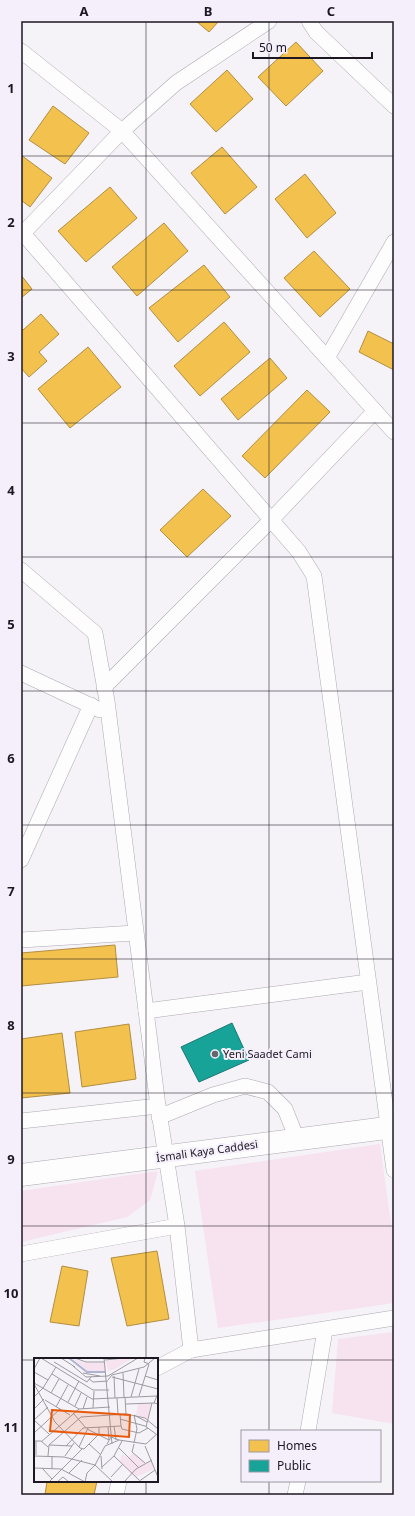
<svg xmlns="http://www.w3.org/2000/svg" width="415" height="1516" viewBox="0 0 415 1516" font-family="'Noto Sans',sans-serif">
<rect width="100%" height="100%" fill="#f5f2f8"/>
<!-- green -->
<g fill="#f7e2ef">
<polygon points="380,1144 394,1246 394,1303 218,1328 195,1171"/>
<polygon points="158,1171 150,1200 127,1217 21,1242 21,1191"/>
<polygon points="394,1332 394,1424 332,1413 338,1339"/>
</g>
<!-- homes -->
<g fill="#f2c14e" stroke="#b28e41">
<polygon points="196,21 219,21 209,32"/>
<polygon points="296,42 323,71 286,106 258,77"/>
<polygon points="227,70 253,99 216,132 190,104"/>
<polygon points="53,106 89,133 65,164 29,140"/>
<polygon points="222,147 257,187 225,214 191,173"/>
<polygon points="21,155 52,178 30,207 21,200"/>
<polygon points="305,174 336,213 307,238 275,199"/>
<polygon points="110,187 137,218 86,262 58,231"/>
<polygon points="164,223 188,251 137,296 112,267"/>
<polygon points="314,251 350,289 320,317 284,278"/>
<polygon points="204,265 230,297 178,342 149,308"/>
<polygon points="21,275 32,289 21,298"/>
<polygon points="41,314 59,334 39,352 47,361 29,377 21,368 21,329 23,330"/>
<polygon points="224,322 250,352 200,396 174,366"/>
<polygon points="368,331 394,344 394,370 359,352"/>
<polygon points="88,347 121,387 70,428 38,389"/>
<polygon points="270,358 287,378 238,420 221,399"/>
<polygon points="307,390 330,412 265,478 242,456"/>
<polygon points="203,489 231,516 187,557 160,530"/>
<polygon points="115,945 118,977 21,986 21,953"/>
<polygon points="129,1024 136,1079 82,1087 75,1032"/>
<polygon points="62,1033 70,1093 21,1098 21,1039"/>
<polygon points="157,1251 169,1319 127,1326 111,1258"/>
<polygon points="62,1266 88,1271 79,1326 50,1322"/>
<polygon points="47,1481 97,1481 94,1495 45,1495"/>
</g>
<!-- public -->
<polygon fill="#17a398" stroke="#187975" points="232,1023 249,1060 199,1082 181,1047"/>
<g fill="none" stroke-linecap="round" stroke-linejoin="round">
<!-- street casing -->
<g stroke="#ada9b1" stroke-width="16">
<g id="street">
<polyline points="309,21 316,32 394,106"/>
<polyline points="21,51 122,131 394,432"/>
<polyline points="21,231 299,552 314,576 394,1170"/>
<polyline points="21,235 122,131 176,83 269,21"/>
<polyline points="327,358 394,242"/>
<polyline points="21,570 95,633 107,701 158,1106 177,1226 191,1350 394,1318"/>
<polyline points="21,673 100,710"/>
<polyline points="104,687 271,520 375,411"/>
<polyline points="21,860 91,705"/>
<polyline points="21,940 135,933"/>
<polyline points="146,1011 368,982"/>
<polyline points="159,1117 213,1095 245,1086 268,1092 285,1109 297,1139"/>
<polyline points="21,1121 158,1106"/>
<polyline points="21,1254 177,1226"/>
<polyline points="157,1368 191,1350"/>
<polyline points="308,1431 325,1330"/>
<polyline points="116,1495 119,1481"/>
<polyline points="295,1495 298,1481"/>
</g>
</g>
<!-- secondary casing -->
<g stroke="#ada9b1" stroke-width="23">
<polyline id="secondary" points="21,1175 394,1127"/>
</g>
<!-- street -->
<use href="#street" stroke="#fefdfe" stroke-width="15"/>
<!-- secondary -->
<use href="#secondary" stroke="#fefdfe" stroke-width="22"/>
</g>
<!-- grid -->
<path fill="none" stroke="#1c1722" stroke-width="1" stroke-opacity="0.55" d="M 146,21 L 146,1359M 269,21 L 269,1431M 21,156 L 394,156M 21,290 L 394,290M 21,423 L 394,423M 21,557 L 394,557M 21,691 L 394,691M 21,825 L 394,825M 21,959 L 394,959M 21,1093 L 394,1093M 21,1226 L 394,1226M 21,1360 L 35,1360M 157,1360 L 394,1360M 146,1481 L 146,1495M 269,1481 L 269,1495"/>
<!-- markers -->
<circle fill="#68646d" stroke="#f5effb" stroke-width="1.5" cx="215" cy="1054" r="4"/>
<g text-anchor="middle" stroke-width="4" stroke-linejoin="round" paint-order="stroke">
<!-- poi labels -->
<g font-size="11" fill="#1c1722" stroke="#f5effb" text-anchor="start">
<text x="223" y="1058">Yeni Saadet Cami</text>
</g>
<!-- street labels -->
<g font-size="11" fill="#1c1722" stroke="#f5effb">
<text transform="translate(207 1151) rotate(-8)" y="4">İsmali Kaya Caddesi</text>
</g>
</g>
<!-- overview -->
<g transform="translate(34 1358)">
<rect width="124" height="124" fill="#f5f2f8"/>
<path d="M 38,0 L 50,5 L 70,5 L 72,13 L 55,14 ZM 99,0 L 81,11 L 74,13 L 72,3 ZM 104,46 L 117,46 L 114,61 L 102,57 ZM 99,95 L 111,106 L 118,103 L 120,111 L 102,119 L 86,103 L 88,96 L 94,100 Z" fill="#f7e2ef"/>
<path fill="none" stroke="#acb4d2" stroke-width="2" d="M 35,0 L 53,14 L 71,14"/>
<path fill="none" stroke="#9e9aa2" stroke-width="1" d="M 7,0 L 59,32 L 75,32M 27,0 L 41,9M 41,0 L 52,4 L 71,4M 70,0 L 78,86M 71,2 L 91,0M 20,4 L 53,24 L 57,19M 39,8 L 52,19 L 74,18 L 104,0M 0,11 L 6,0M 0,14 L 14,22M 49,15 L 66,18M 89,15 L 90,39M 18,16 L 58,41 L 123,38M 80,18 L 81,40M 111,18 L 124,22M 78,19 L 124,31M 55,21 L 59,24 L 74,23M 74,22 L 78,17 L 110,9 L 121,0M 0,25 L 45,51M 0,26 L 21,64 L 46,90 L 50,91 L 65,76 L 65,69M 17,35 L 25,21M 124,35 L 120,45 L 124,46M 105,38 L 115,6 L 110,4 L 111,0M 0,39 L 9,30 L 22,9M 91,39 L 92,56M 97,39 L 105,11M 83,40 L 84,56M 11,42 L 36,57M 34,44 L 45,23M 92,46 L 120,45M 41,48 L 47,35M 22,49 L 34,27M 59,50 L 60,33M 0,51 L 10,41M 49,51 L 53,39M 39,55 L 52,70M 86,61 L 111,68 L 122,76M 0,62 L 15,76M 0,62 L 14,49M 80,68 L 82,82M 87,68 L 88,71 L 105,75 L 114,70M 112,69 L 118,45M 53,71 L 75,82 L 74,69M 0,75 L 26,51M 0,83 L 7,83 L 14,89M 2,83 L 2,97M 7,84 L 45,51 L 76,49M 100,85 L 103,71 L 100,57 L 113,64M 55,86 L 66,96M 73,86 L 77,79 L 85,82M 100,86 L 98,94 L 111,105M 15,87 L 38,88M 32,88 L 49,70 L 87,68 L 86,56M 111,88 L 124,119M 45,89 L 54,70M 85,90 L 105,110M 0,98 L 30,99 L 61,107 L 53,115 L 51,124M 14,98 L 15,87 L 47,59 L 92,56 L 111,60 L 124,71M 31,98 L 40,85M 67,98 L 68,111M 80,98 L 105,122M 68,109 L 80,98 L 88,83M 0,110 L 27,111 L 51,124M 8,110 L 18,121M 18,111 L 18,98M 35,115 L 48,102M 77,119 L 89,106M 15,124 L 48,91M 23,124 L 29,119 L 35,124M 79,124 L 61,107 L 71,88 L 85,82 L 112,86 L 124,75M 90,124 L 102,111 L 118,102M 104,124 L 121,112"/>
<path fill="#e8590c" fill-opacity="0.15" stroke="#e8590c" stroke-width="2" d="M 18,52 L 96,57 L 95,79 L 16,73 Z"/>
<rect width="124" height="124" fill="none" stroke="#1c1722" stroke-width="2"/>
</g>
<!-- border -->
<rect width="415" height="1516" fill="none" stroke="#f5effb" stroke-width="44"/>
<!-- legend -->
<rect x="241" y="1430" width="140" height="52" fill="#f5effb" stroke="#9e99a4"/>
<rect x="249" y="1440" width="20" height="12" fill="#f2c14e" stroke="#9e99a4"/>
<text x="277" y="1450" font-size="12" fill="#1c1722">Homes</text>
<rect x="249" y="1460" width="20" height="12" fill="#17a398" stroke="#9e99a4"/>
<text x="277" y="1470" font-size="12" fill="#1c1722">Public</text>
<!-- scale -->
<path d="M253 52v6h119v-6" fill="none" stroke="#1c1722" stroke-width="2"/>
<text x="259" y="52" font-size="12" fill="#1c1722" stroke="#f5effb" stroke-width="3" paint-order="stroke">50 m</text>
<rect x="22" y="22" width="371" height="1472" fill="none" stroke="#1c1722" stroke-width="1.5"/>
<g font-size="13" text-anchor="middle" font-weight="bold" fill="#1c1722">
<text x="84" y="16">A</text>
<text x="208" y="16">B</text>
<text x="331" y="16">C</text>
<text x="11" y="93">1</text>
<text x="11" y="227">2</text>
<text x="11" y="361">3</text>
<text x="11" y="495">4</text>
<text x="11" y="629">5</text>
<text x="11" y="763">6</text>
<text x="11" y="896">7</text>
<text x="11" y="1030">8</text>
<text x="11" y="1164">9</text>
<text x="11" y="1298">10</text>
<text x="11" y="1432">11</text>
</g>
</svg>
